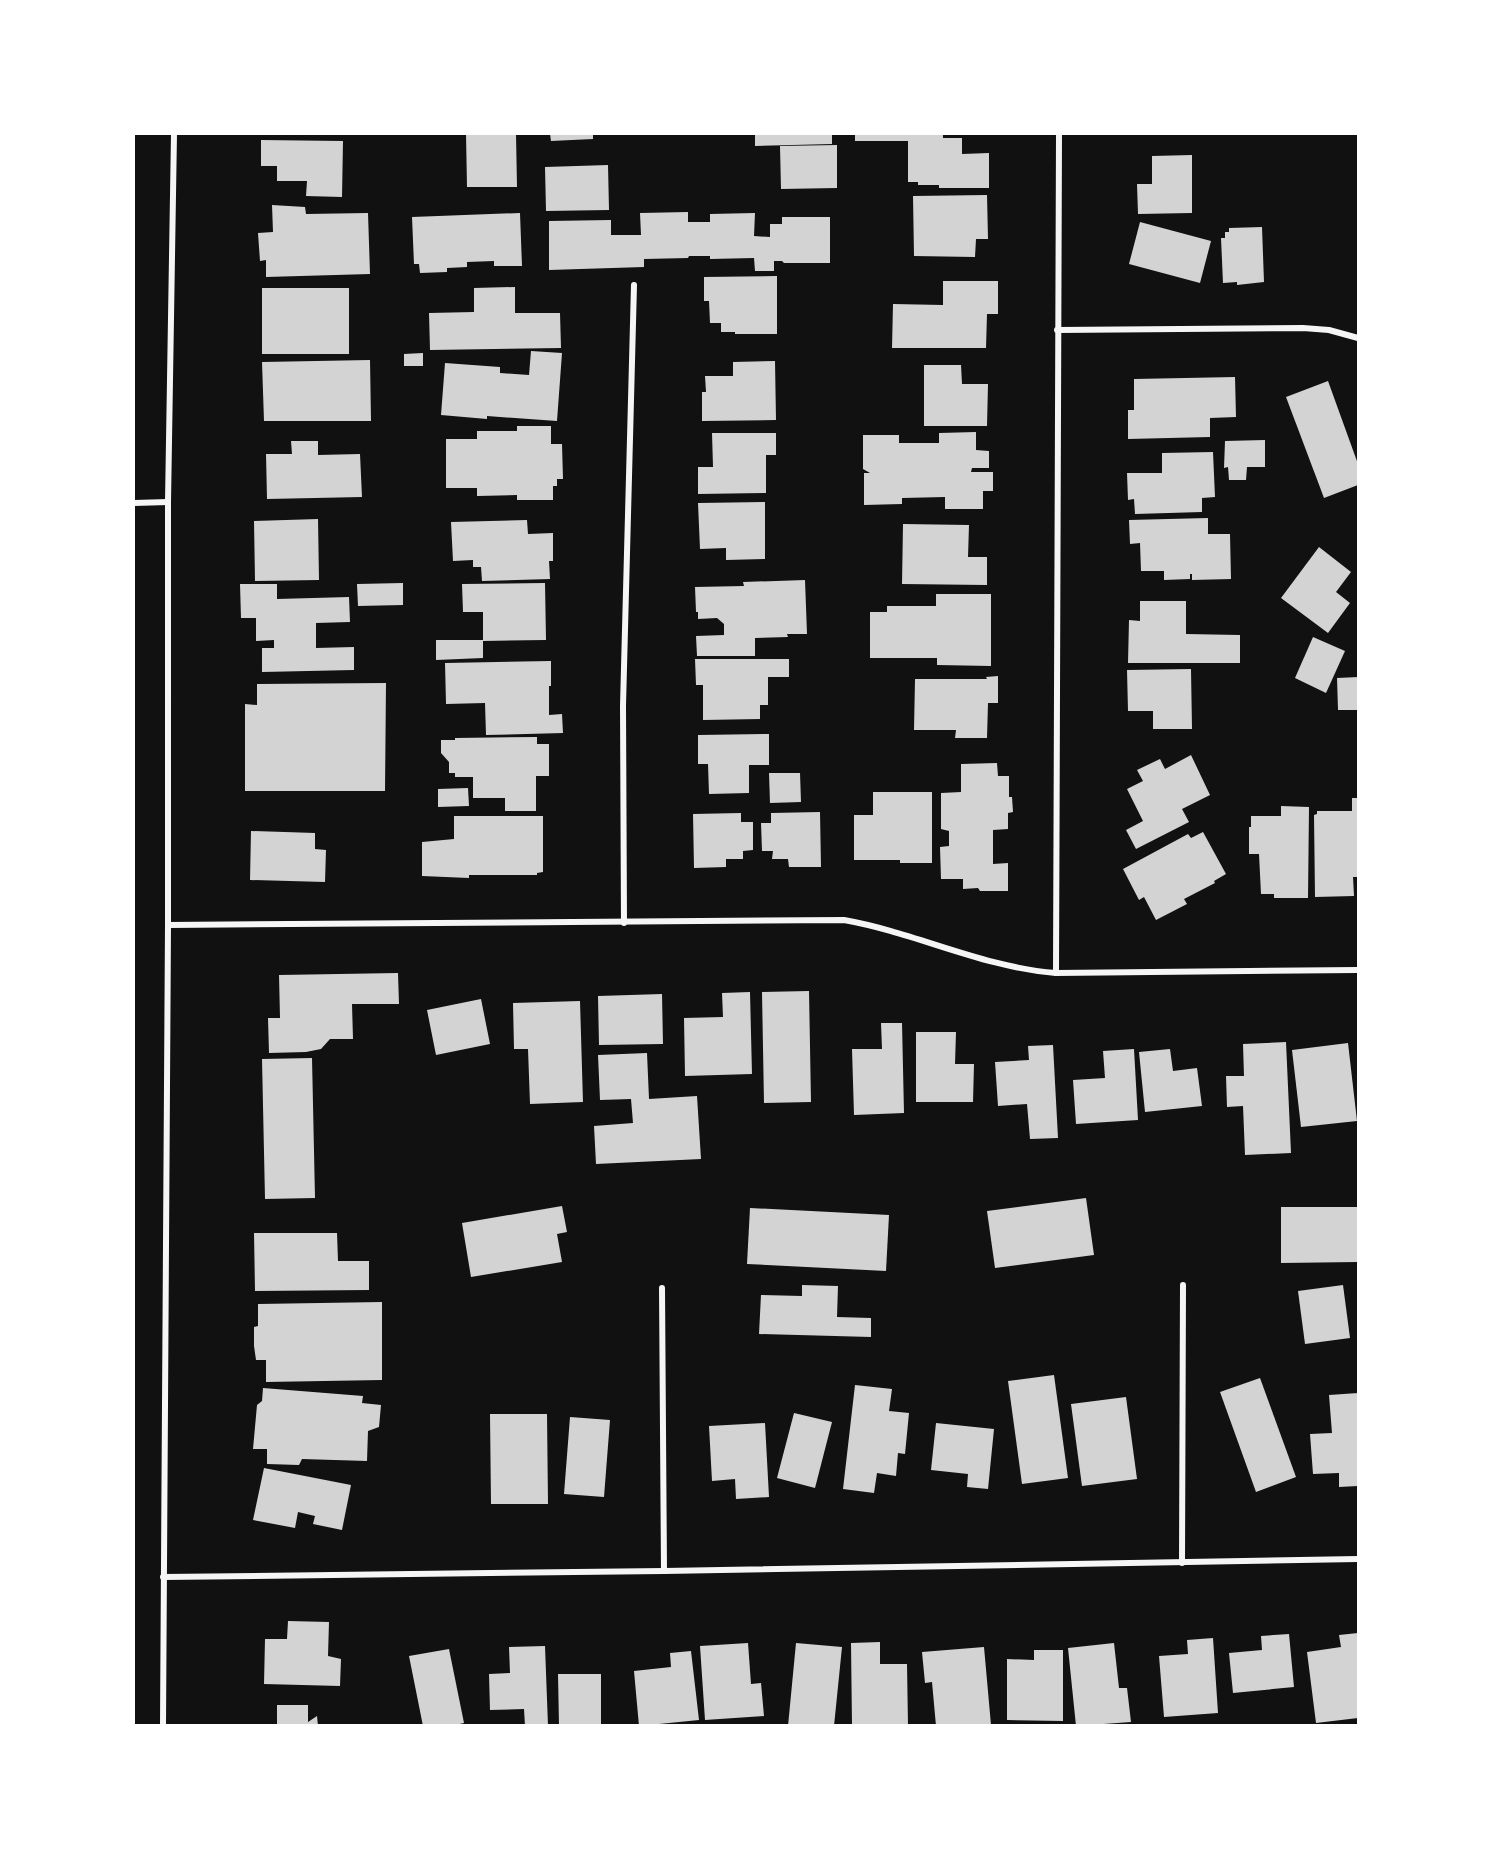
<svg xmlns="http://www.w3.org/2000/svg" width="1492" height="1859" viewBox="0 0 1492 1859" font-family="Barlow,sans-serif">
<rect width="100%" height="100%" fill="#111"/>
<!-- building -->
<g fill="#d3d3d3">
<polygon points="466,134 516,134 517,187 467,187"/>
<polygon points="550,134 593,134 593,139 551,141"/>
<polygon points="755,134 832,134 832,144 755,146"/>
<polygon points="855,134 943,134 943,138 962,138 962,154 989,153 989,188 939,188 939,185 918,185 918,182 908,182 908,141 855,141"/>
<polygon points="261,140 343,141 342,197 306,196 307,181 277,181 277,166 261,166"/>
<polygon points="837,145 837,188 781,189 780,146"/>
<polygon points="1192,155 1192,213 1138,214 1137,184 1152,184 1152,156"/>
<polygon points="608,165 609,210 546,211 545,167"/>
<polygon points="987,195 988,239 976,239 975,257 914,256 913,196"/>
<polygon points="272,205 305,207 306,214 368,213 370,274 266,277 266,260 260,261 258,233 273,232"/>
<polygon points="688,212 688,222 710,222 710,214 755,213 754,236 770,237 770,224 782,224 782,217 830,217 830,263 784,263 782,261 774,261 774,271 755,271 754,258 710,259 710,256 689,256 688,258 644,259 644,267 549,270 549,221 611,220 611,235 641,235 640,213"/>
<polygon points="520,213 522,266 494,266 494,261 467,262 467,267 447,268 447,272 420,273 419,264 414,264 412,217"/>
<polygon points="1140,222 1211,241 1200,283 1129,264"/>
<polygon points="1262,227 1264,282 1237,285 1237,282 1223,283 1221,238 1225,238 1225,232 1229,232 1229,228"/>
<polygon points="777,276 777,334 735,334 735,332 721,332 721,323 710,323 709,301 704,301 704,277"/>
<polygon points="943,281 998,281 998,314 987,314 986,348 892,348 893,304 943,305"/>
<polygon points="515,287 515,313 560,313 561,348 430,350 429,313 474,312 474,288"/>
<rect x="262" y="288" width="87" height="66"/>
<polygon points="531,351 562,353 557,421 487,416 487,419 441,415 445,363 500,367 500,373 529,375"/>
<polygon points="423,353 423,366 404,366 404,354"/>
<polygon points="370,360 371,421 264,421 262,362"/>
<polygon points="775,361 776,420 702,421 702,392 706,392 705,376 733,376 733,362"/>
<polygon points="924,365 961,365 962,384 988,384 987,426 924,426"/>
<polygon points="1235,377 1236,417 1210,418 1210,437 1128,439 1128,410 1134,410 1134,379"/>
<polygon points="1328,381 1358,464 1358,485 1324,498 1286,397"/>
<polygon points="517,426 551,426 551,444 562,444 563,479 557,479 557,486 553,486 553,500 517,500 517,495 477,496 477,488 446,488 446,439 477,439 477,431 517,431"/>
<polygon points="976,432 976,450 989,451 989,468 972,468 971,472 993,472 993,491 983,491 983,509 945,509 945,497 902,498 902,504 864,505 864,473 870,473 863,469 863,435 899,435 899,443 939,443 939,433"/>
<polygon points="712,433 776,433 776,455 766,455 766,493 698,494 698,467 713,467"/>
<polygon points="1265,440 1265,467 1247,467 1246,480 1229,480 1228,467 1224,468 1225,441"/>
<polygon points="291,441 318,441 318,455 360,454 362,497 267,499 266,454 292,454"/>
<polygon points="1213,452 1215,497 1202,498 1202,512 1135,514 1134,499 1128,500 1127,473 1162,473 1162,453"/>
<polygon points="765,502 765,559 726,560 726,548 700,549 698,503"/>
<polygon points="1208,518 1208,534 1230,534 1231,579 1192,580 1192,574 1190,574 1190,579 1164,580 1164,571 1141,571 1140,543 1130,544 1129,520"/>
<polygon points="318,519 319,580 255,581 254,521"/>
<polygon points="527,520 528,534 553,533 553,561 549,561 550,579 482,581 481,567 473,567 473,560 453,561 451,522"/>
<polygon points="903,524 969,525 968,557 987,557 987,585 902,584"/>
<polygon points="1319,547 1351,572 1336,592 1350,603 1328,633 1281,598"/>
<polygon points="805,580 807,634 787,634 788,637 755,638 755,656 697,656 696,636 724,635 724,624 717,618 698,619 698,612 696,612 695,587 744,586 743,582"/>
<polygon points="403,583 403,605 358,606 357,584"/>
<polygon points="545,583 546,640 483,641 483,612 463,612 462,584"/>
<polygon points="240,584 277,584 277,599 349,597 350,622 316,623 316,648 354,647 354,670 262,672 262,648 274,648 274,640 256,641 256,618 241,618"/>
<polygon points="936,594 991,594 991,666 937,665 937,658 870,658 870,612 887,612 887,606 936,606"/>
<polygon points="1140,601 1186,601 1186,634 1240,635 1240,663 1128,663 1129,620 1140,621"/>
<polygon points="1313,637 1345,651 1326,693 1295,678"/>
<polygon points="436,640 483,640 483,658 436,660"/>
<polygon points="695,659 789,659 789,677 768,677 768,705 760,705 760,719 703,720 703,685 696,685"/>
<polygon points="551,661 551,686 549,686 549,715 562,714 563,733 486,735 485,703 446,704 445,663"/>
<polygon points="1191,669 1192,729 1153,729 1153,711 1128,711 1127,670"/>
<polygon points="998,676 998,703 988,703 987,738 955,738 956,730 914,730 915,679 987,679 986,677"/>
<polygon points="1358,677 1358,710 1338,710 1337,678"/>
<polygon points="386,683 385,791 245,791 245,704 257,705 257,684"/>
<polygon points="769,734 769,765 749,765 749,793 709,794 708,764 698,764 698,735"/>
<polygon points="537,737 537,744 549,744 549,776 536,776 536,811 505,811 505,798 473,798 473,777 455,777 455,773 449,773 449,762 441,753 441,740 455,740 455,738"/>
<polygon points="1191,755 1210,795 1182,809 1189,822 1136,849 1126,830 1143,821 1127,789 1143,781 1137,770 1160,759 1165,769"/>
<polygon points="997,763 998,776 1009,776 1009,797 1012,797 1013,812 1008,813 1008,829 993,830 993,864 1008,863 1008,891 980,891 978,888 963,889 963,879 941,879 940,847 949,846 949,831 941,829 941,793 961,792 961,764"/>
<polygon points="769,773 800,773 801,802 770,803"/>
<polygon points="468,788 469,806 438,807 438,789"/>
<polygon points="873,792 932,792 932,863 900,863 900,860 854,860 854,815 873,815"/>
<polygon points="1352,798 1358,798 1358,877 1353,877 1354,896 1315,897 1314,815 1317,814 1317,811 1352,811"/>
<polygon points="1281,806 1309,807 1308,898 1274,898 1274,894 1261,894 1259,854 1249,854 1249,827 1251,827 1251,816 1281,816"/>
<polygon points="820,812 821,867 789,867 788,859 772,859 773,851 762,851 761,823 771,823 771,813"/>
<polygon points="741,813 741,822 753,822 753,850 743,851 743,859 726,859 726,867 694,868 693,814"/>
<polygon points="454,816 543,816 543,872 537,873 537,875 469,875 469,878 422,876 422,842 454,839"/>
<polygon points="251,831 315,833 315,849 326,850 325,882 250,880"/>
<polygon points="1203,832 1226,874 1214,881 1215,883 1184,899 1187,904 1156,920 1144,897 1139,900 1123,869 1188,834 1191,838"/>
<polygon points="398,973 399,1004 352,1004 353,1039 330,1039 321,1049 306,1052 269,1053 268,1018 280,1018 279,975"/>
<polygon points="809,991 811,1102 764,1103 762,992"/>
<polygon points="750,992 752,1074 685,1076 684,1018 723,1017 722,993"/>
<polygon points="662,994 663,1044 599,1045 598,996"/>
<polygon points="481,999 490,1044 436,1055 427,1010"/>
<polygon points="580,1001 583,1102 530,1104 528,1049 514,1049 513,1003"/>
<polygon points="881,1023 902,1023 904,1113 854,1115 852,1049 882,1049"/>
<polygon points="916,1032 956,1032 955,1064 974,1064 973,1102 916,1102"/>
<polygon points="1286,1042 1291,1153 1245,1155 1243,1106 1227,1107 1226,1076 1244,1076 1243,1044"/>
<polygon points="1348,1043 1357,1121 1301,1127 1292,1050"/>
<polygon points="1053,1045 1058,1138 1030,1139 1027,1104 998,1106 995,1062 1029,1060 1028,1046"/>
<polygon points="1134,1049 1138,1120 1076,1124 1073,1080 1105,1078 1103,1051"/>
<polygon points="1170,1049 1173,1071 1197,1068 1202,1106 1145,1112 1139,1052"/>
<polygon points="647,1053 649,1099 697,1096 701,1159 596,1164 594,1126 633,1123 631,1099 600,1100 598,1055"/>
<polygon points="312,1058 315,1198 265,1199 262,1059"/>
<polygon points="1086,1198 1094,1255 995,1268 987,1211"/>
<polygon points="562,1206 567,1232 557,1234 562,1262 471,1277 462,1223"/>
<polygon points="1281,1207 1358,1207 1358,1262 1281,1263"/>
<polygon points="750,1208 889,1215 886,1271 747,1264"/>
<polygon points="254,1233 337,1233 338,1261 369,1261 369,1290 255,1291"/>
<polygon points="802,1285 838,1286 837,1317 871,1318 871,1337 759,1334 761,1295 802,1296"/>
<polygon points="1343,1285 1350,1338 1305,1344 1298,1291"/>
<polygon points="382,1302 382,1380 266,1382 266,1360 256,1360 254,1346 254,1327 258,1326 258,1304"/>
<polygon points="1054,1375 1068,1478 1022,1484 1008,1381"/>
<polygon points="1260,1378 1296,1477 1256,1492 1220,1392"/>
<polygon points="855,1385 892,1389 889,1411 909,1413 905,1454 898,1453 896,1476 877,1473 874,1493 843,1489"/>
<polygon points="263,1388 363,1396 362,1403 381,1405 379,1427 368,1431 367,1461 302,1459 299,1465 267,1464 267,1449 253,1449 257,1405 262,1401"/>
<polygon points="1358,1393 1358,1486 1339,1487 1339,1473 1313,1474 1310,1434 1332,1433 1329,1395"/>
<polygon points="1126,1397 1137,1479 1082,1486 1071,1404"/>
<polygon points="794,1413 832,1422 815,1488 777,1478"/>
<polygon points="490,1414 547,1414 548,1504 491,1504"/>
<polygon points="570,1417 610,1420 604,1497 564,1494"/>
<polygon points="765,1423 769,1497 736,1499 735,1479 712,1481 709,1426"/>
<polygon points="936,1423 994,1429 988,1489 967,1487 968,1474 931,1470"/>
<polygon points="264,1468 351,1485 342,1530 313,1524 315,1516 298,1512 295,1528 253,1520"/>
<polygon points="288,1621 329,1622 328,1656 341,1659 340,1686 264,1684 265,1639 287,1639"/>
<polygon points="1358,1633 1358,1718 1316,1723 1307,1652 1341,1647 1339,1635"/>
<polygon points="1289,1634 1294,1687 1233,1693 1229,1653 1262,1650 1261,1636"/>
<polygon points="1213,1638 1218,1713 1164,1717 1159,1656 1188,1654 1187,1640"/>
<polygon points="880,1642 880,1664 907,1664 908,1726 852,1726 851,1643"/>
<polygon points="748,1643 751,1684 761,1683 764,1716 705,1720 700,1646"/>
<polygon points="796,1643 842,1647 834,1726 788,1726"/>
<polygon points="1114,1643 1119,1688 1127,1688 1131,1722 1076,1726 1068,1648"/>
<polygon points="545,1646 548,1726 525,1726 524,1709 490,1710 489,1674 510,1673 509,1647"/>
<polygon points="984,1647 991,1725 936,1726 932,1682 925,1683 922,1652"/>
<polygon points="449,1649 464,1723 451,1726 423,1726 409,1656"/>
<polygon points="1034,1650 1063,1650 1063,1721 1007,1720 1007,1659 1034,1660"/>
<polygon points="691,1651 699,1720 639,1726 634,1671 671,1667 670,1653"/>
<polygon points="558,1674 601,1674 601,1726 559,1726"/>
<polygon points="277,1705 308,1705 308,1722 317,1716 318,1726 277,1726"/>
</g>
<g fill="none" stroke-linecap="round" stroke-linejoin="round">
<!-- minor -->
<g stroke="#f5f5f5" stroke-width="6">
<polyline points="1057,330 1303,328 1329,330 1358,338"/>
<polyline points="134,503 168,502"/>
<polyline points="624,923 623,706 634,285"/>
<path d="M 168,925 L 844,920 C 917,933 981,967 1056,973 L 1358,970"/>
<polyline points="1056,973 1059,134"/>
<polyline points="662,1288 664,1571"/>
<polyline points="1182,1563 1183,1285"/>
<polyline points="163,1577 664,1571 1358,1559"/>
<polyline points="163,1726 168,925 168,502 174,134"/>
</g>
</g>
<!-- border -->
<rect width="1492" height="1859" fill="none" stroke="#ffffff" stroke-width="270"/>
</svg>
